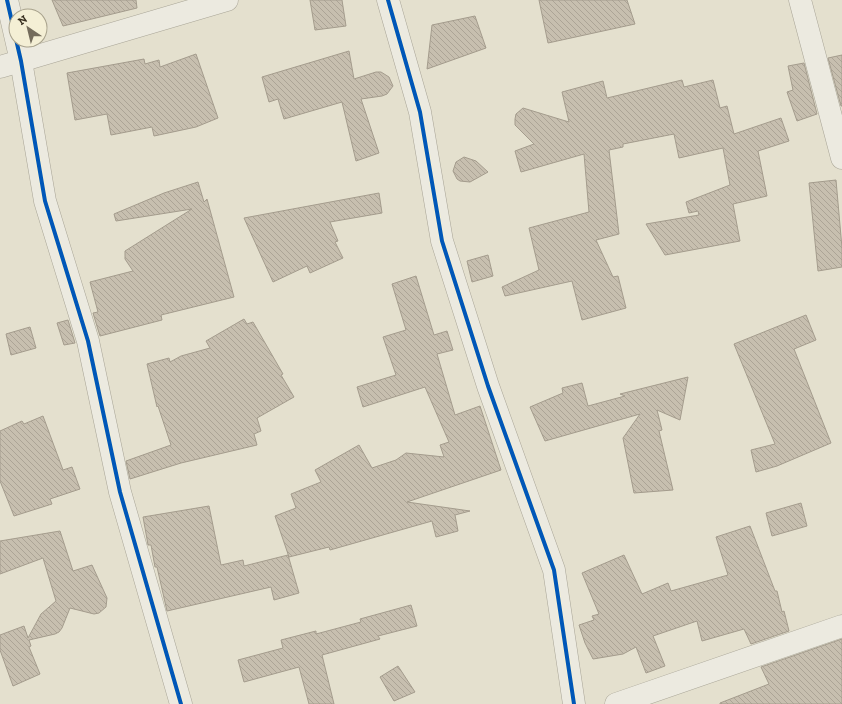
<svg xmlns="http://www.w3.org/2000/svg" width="842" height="704" viewBox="0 0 842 704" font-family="'Zilla Slab',serif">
<defs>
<pattern id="building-back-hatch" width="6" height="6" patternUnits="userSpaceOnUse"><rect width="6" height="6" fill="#c7bfaf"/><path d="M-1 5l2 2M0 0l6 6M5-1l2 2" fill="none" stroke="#aca496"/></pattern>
</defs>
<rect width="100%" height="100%" fill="#e4e0ce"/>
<!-- building -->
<g fill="url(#building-back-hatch)" stroke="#a49c8d">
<polygon points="52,0 136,0 137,8 63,26"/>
<polygon points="310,0 342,0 346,26 315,30"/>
<polygon points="539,0 627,0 635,24 548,43"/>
<polygon points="475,16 486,48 427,69 432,25"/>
<polygon points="349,51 354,79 376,72 381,72 389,77 393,86 387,94 382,96 361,99 379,153 356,161 342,102 284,119 278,99 269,102 262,77"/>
<polygon points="196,54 218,118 196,127 154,136 152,127 111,135 107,114 75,120 67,73 144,59 145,64 159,60 160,67"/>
<polygon points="842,55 842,106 841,106 828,58"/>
<polygon points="804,63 817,114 797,121 787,92 793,90 788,66"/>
<polygon points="682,80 684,87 713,80 720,108 727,106 734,134 781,118 789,141 758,151 767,196 733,204 740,241 665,255 646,224 699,215 698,211 689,213 686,202 730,185 723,148 679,158 674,134 623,144 623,147 609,150 619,234 596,240 613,277 618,276 626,308 582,320 572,281 505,296 502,287 539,270 529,228 589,212 584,154 521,172 515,151 534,144 515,125 515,119 516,114 523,108 569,122 562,92 603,81 607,98"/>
<polygon points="464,157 476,161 488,172 470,182 460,181 457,179 453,171 456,162"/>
<polygon points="836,180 842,248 842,267 818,271 809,183"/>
<polygon points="198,182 204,202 207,199 234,297 161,315 162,320 100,336 93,313 98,312 90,282 133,271 125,259 125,251 192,209 116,221 114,214 164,193"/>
<polygon points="379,193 382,213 330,222 338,241 335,242 343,258 310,273 307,266 273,282 244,218"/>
<polygon points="488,255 493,276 472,282 467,261"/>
<polygon points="416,276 434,335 447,331 453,350 437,354 455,415 480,406 501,470 407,502 470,511 455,515 458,531 436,537 432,521 330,550 329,547 289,557 275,516 296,508 291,494 321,482 315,470 359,445 372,468 396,460 406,453 444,457 440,445 449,442 425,387 363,407 357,387 396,375 383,337 406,330 392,284"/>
<polygon points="806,315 816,340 794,349 831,443 777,466 756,472 751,450 775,444 734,344"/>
<polygon points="244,319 247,324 253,322 283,374 281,375 294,397 257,418 261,431 254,434 257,445 181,463 130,479 126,461 171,445 158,406 157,407 147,364 169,358 170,362 181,356 210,348 206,341"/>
<polygon points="68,320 75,343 64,345 57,323"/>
<polygon points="30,327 36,348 11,355 6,334"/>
<polygon points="688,377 680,420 657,410 662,430 659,431 673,490 634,493 623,438 640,414 545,441 530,407 563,393 562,388 582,383 588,406 625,396 620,394"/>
<polygon points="43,416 63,470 72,467 80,489 50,499 52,504 14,516 0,481 0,431 22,421 24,424"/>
<polygon points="801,503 807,526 772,536 766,513"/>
<polygon points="209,506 221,565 243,560 244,566 288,555 299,593 274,600 271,587 167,611 157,567 155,567 151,545 148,545 147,539 143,517"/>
<polygon points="750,526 775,591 777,591 782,612 784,611 789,631 751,644 744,629 702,641 697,621 653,636 665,666 646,673 636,647 623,654 593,659 585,643 579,625 594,620 592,616 599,614 582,573 624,555 642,594 668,583 671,591 728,575 716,537"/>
<polygon points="60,531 73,571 92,565 107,598 106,607 99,613 94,614 70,608 62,628 59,632 55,634 29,640 31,646 29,647 40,674 13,686 0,650 0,635 24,626 28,638 41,614 56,601 43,558 0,574 0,541"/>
<polygon points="411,605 417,626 378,636 380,639 322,655 334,704 309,704 299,667 244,682 238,660 283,648 281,640 316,631 316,634 361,622 360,619"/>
<polygon points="842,639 842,704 720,704 720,703 769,684 761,667"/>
<polygon points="398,666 415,692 394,701 380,677"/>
</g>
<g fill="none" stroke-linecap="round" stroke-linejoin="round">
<!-- minor casing -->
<g stroke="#a9a597" stroke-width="23">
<g id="minor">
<polyline points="7,0 21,61 45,201 88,341 120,492 181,704"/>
<polyline points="388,0 420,112 442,241 488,386 554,570 574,704"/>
<polyline points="800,0 842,158"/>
<polyline points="0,67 227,0"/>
<polyline points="616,704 842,626"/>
</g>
</g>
<!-- minor -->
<use href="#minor" stroke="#eceae0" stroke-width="22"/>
<!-- cycleway casing -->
<g stroke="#f4efd5" stroke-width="6">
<g id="cycleway">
<polyline points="7,0 21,61 45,201 88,341 120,492 181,704"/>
<polyline points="388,0 420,112 442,241 488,386 554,570 574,704"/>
</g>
</g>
<!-- cycleway -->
<use href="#cycleway" stroke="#0057b8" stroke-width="4"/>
</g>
<!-- north arrow -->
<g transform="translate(28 28) rotate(325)"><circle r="19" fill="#f4efd5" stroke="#a8a28c"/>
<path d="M0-3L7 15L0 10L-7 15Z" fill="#746c5c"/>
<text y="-6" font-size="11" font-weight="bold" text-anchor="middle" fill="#372e1f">N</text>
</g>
</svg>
